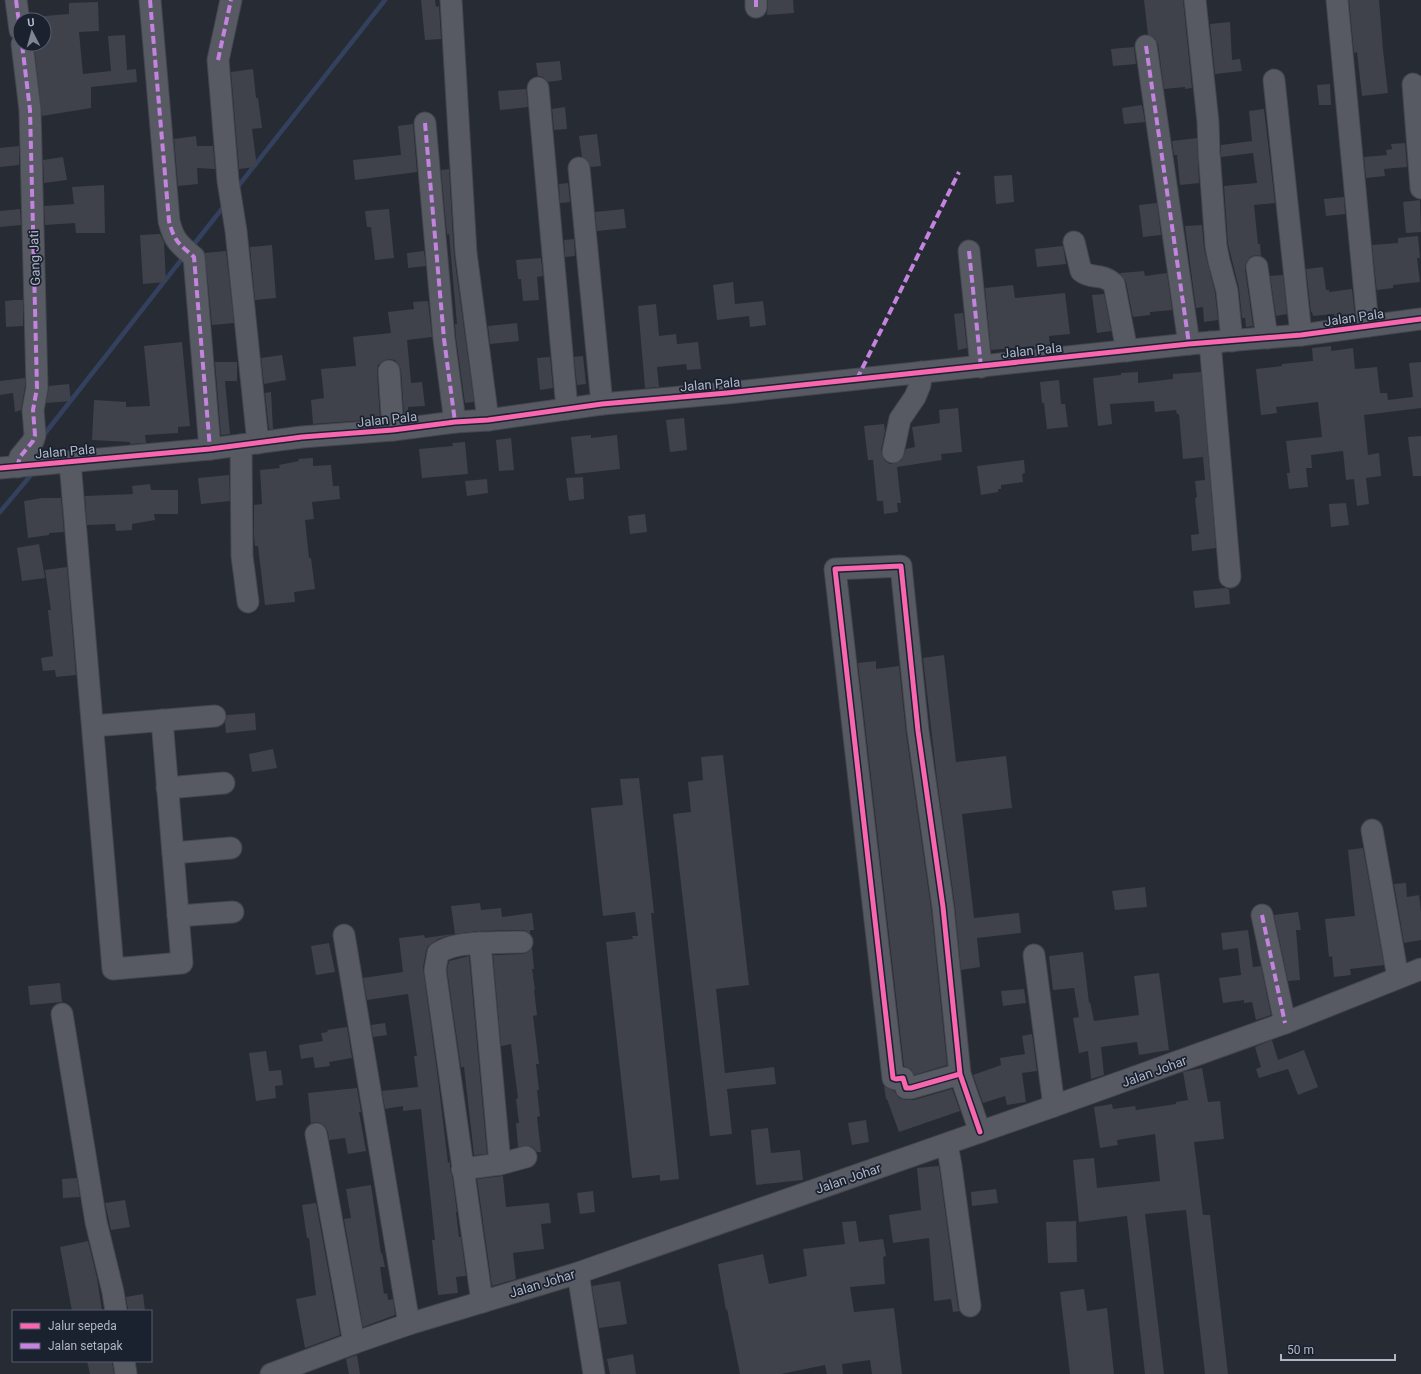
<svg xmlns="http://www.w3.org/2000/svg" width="1421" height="1374" viewBox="0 0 1421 1374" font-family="Roboto,sans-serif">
<rect width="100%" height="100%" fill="#272b34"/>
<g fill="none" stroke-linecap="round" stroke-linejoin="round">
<!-- stream -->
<g stroke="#33415e" stroke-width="4.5">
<polyline points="236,189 385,0"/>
<polyline points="191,248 225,205"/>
<polyline points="43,436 185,255"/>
<polyline points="0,512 31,475"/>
</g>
</g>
<!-- building -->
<g fill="#3f424b">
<polygon points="421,0 435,0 436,7 439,6 441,39 425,40"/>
<polygon points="768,0 793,0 794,13 767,15"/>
<polygon points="1144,0 1183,0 1192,88 1185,89 1185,87 1164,89 1158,44 1155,38 1148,35"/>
<polygon points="1349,0 1379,0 1383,50 1388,93 1362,96 1357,52 1354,53"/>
<polygon points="98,2 99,31 79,32 83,74 111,71 108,36 125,35 127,70 136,69 137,82 91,87 91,108 42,116 34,44 44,44 44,16 69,14 69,3"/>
<polygon points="1230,22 1232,60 1240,59 1242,71 1215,74 1210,24"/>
<polygon points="1134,47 1136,64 1113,66 1111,49"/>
<polygon points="560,61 562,80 548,82 543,77 538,76 536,63"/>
<polygon points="253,69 256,98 258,98 262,128 252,129 257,167 239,169 231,72"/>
<polygon points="1330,84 1331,105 1319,105 1317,85"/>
<polygon points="526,89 528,107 500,110 498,91"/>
<polygon points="1142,105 1145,122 1124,124 1122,108"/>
<polygon points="565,107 567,129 554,130 552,109"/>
<polygon points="1264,109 1275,203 1254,205 1258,244 1260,244 1261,256 1256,255 1250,257 1246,263 1245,269 1253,326 1246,327 1245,318 1242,318 1239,288 1228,244 1224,186 1257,183 1253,153 1221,157 1221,145 1252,141 1249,111"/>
<polygon points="413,124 417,172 355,180 353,160 401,155 398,126"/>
<polygon points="597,134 601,166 591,167 588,161 582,157 579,136"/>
<polygon points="196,136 197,146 213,146 215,169 197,168 198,184 178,186 174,139"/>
<polygon points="1197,138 1199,183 1180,185 1177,155 1174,155 1172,141"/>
<polygon points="1405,143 1407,167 1384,169 1385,176 1366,178 1364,157 1387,155 1386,150 1392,149 1391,144"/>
<polygon points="19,146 19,165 0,167 0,148"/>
<polygon points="63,157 67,180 44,183 43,160"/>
<polygon points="449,169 454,255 474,402 465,403 456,338 455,324 457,324 449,234 447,234 441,170"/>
<polygon points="1012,175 1014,202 996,204 994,176"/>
<polygon points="568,183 570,202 560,203 559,184"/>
<polygon points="104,185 105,233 76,233 75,223 45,225 44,206 74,204 72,187"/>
<polygon points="1344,197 1345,214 1326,216 1324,199"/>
<polygon points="1420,200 1421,232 1406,233 1403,202"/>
<polygon points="1157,203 1161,235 1143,237 1139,205"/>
<polygon points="20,209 21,225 0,227 0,211"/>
<polygon points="389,209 394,258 375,260 371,227 367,227 365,211"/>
<polygon points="624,209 626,228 597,231 595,212"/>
<polygon points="1202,225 1204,248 1215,293 1218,320 1204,322 1203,307 1196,308 1185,226"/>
<polygon points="160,234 164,242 166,282 143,284 140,235"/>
<polygon points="1418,236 1420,258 1417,258 1420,282 1393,285 1393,288 1377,290 1378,302 1372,245 1398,243 1398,238"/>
<polygon points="574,239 575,256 565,257 564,240"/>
<polygon points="272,245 276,298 255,300 250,247"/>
<polygon points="1063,246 1066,264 1037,267 1035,249"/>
<polygon points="226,251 234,323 212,325 205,253"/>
<polygon points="424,251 426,266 408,268 407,253"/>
<polygon points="541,258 543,276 537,277 539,300 523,301 521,279 518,279 516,260"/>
<polygon points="1323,267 1326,290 1329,290 1329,292 1352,289 1355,316 1335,318 1334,314 1313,316 1312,312 1311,312 1306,269"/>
<polygon points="1144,271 1145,276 1167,273 1172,310 1150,312 1150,315 1133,317 1126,282 1120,273"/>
<polygon points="1283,275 1287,314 1276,316 1270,276"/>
<polygon points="733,282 735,304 763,301 766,325 750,327 749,316 717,320 713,285"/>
<polygon points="1013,285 1015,298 1065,293 1070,334 1049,336 1050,347 1034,348 1034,346 991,350 985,288"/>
<polygon points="1104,294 1111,331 1097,333 1092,295"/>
<polygon points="14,300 23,300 23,326 6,327 5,301"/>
<polygon points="428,301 432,337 407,340 411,383 422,382 425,406 408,407 408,416 404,416 401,370 399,365 395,360 388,359 383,361 378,365 377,371 380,419 313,424 311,400 324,398 321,369 356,366 353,337 391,333 388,312 414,309 413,302"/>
<polygon points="656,304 659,336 676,334 677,344 698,342 701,369 687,370 686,364 657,367 659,387 645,388 638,306"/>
<polygon points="963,313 967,348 958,350 954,314"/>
<polygon points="517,323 519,341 490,344 488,326"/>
<polygon points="182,342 190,426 178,427 178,433 145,435 146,443 130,444 130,442 92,440 94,400 126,402 126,407 150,406 144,346"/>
<polygon points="1331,346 1331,351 1353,348 1355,369 1377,367 1380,393 1387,393 1388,400 1413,397 1409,363 1421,362 1421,408 1364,415 1368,455 1379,453 1381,476 1366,478 1369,504 1357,506 1354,479 1346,480 1343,451 1311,455 1312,468 1306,468 1308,487 1289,489 1287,473 1290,473 1286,441 1322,437 1318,402 1276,407 1277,413 1261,415 1256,369 1282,366 1282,364 1313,361 1312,348"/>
<polygon points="282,355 286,380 264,384 261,358"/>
<polygon points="583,356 586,384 577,385 574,357"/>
<polygon points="550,357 553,388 540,390 537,358"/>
<polygon points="215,362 237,362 237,381 225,381 230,434 221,435"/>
<polygon points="1138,372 1138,383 1173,379 1173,374 1201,372 1216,548 1192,551 1191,535 1199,534 1195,498 1197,497 1195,481 1205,480 1203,457 1183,459 1179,414 1177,414 1176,410 1155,412 1154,401 1110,404 1112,424 1098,426 1093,378 1121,375 1121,373"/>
<polygon points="25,378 25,387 21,410 15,412 13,393 0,395 0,381"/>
<polygon points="1059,380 1061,404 1065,404 1068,427 1047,429 1044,403 1042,403 1040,382"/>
<polygon points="69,384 71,401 46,403 49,386"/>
<polygon points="271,392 273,429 269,429 265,393"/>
<polygon points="958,408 962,452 941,454 942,460 897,467 901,503 897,503 898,512 884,514 883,501 877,501 873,460 868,460 864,426 884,424 885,431 881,450 882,455 885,461 890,464 896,463 902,460 906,449 915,447 912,427 940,423 939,410"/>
<polygon points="684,418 687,450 670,452 666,420"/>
<polygon points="591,435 591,438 617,435 620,469 575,474 571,437"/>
<polygon points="1421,436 1421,476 1413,476 1408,437"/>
<polygon points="511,438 514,470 499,471 496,440"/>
<polygon points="465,442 468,474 422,478 419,449 453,446 452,443"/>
<polygon points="313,458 313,466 331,465 333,486 339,486 340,499 312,502 314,519 305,520 309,558 311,558 315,589 294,592 295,602 265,605 258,546 255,546 254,536 254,505 262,504 260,470 280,468 279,465 299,461 298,459"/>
<polygon points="1024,460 1025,473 1022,474 1023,482 1001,485 1001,489 998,489 998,492 981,495 977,466"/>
<polygon points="229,475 230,501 201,504 198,478"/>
<polygon points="583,477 584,499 569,501 566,478"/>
<polygon points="487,479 488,493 467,496 465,481"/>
<polygon points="150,484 151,490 178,490 178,514 154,514 155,520 132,524 132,530 116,531 115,524 87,525 85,496 133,494 132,486"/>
<polygon points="42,498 61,498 64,532 49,533 49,535 28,538 24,501"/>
<polygon points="1346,503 1349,525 1331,527 1329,504"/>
<polygon points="645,514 647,532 630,534 628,516"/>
<polygon points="39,544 45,578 22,581 17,548"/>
<polygon points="67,567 76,675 56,677 55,670 43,671 41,658 53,656 48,610 51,610 45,570"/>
<polygon points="1225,588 1229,589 1230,604 1195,608 1193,591"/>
<polygon points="944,655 956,762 1006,756 1012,808 962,814 974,918 1019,913 1021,933 977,938 980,967 961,970 955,906 937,779 923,658"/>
<polygon points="876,661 876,669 899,666 906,733 931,908 947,1065 914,1075 911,1069 904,1066 858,663"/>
<polygon points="255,713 256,730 226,733 225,722 227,715"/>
<polygon points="273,749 277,768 252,772 249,754"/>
<polygon points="723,755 749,985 716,989 725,1073 774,1067 776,1084 727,1089 732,1134 710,1136 673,814 691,812 688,782 703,780 701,757"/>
<polygon points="639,778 654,913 651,913 679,1179 660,1181 660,1175 632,1178 606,942 633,939 632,936 638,936 635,912 603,916 591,808 623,805 620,779"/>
<polygon points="1363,848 1384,965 1350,969 1351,975 1334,977 1332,956 1329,957 1325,919 1355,916 1348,850"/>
<polygon points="1406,883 1407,897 1419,895 1421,912 1421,940 1404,943 1394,884"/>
<polygon points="1145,887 1147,907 1115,910 1112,891"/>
<polygon points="480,903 481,910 501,908 502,917 532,913 534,930 530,930 530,934 527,931 522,930 479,931 455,934 451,906"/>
<polygon points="1298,912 1301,930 1296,930 1300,980 1288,981 1274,915"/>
<polygon points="1248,930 1253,967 1261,966 1271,1015 1256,1020 1252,1002 1244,1003 1244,1000 1223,1003 1219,978 1241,975 1238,948 1223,950 1221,933"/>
<polygon points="453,934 438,939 428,946 426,951 423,968 438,1079 448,1163 450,1162 450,1171 452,1175 457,1212 456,1212 459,1237 461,1237 466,1276 456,1277 458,1293 438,1295 432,1240 435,1240 421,1109 403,1111 403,1106 385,1109 382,1091 418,1087 414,1056 417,1056 408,994 367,1000 363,978 403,972 399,938 424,935 425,938"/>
<polygon points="329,943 335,972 316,975 311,946"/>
<polygon points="532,948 534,969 532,969 535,990 534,990 537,1015 533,1016 539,1064 536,1064 539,1090 537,1090 540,1116 537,1117 541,1152 537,1152 534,1148 529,1146 518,1147 516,1123 519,1123 516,1099 518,1098 514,1067 511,1044 501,1046 493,955 523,954 528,952"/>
<polygon points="1083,952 1089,1003 1090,1002 1094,1021 1139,1015 1134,976 1159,973 1169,1050 1139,1055 1137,1042 1101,1047 1104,1075 1091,1079 1088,1051 1079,1053 1073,1018 1079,1017 1074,988 1053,990 1049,956"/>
<polygon points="469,956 487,1154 474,1155 464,1067 461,1067 447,970 449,961"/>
<polygon points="60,983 62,1002 30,1005 28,986"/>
<polygon points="1024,989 1026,1003 1003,1006 1001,991"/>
<polygon points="385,1023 387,1035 373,1037 371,1025"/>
<polygon points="347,1027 352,1058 329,1062 330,1066 315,1068 313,1057 301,1059 299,1045 323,1041 321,1033 328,1032 327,1030"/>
<polygon points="1032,1034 1037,1071 1022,1073 1026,1102 1007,1105 1005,1096 983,1103 973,1075 1001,1065 1000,1058 1025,1054 1022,1036"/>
<polygon points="1272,1040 1278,1060 1304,1050 1318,1087 1298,1095 1288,1069 1259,1078 1256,1069 1261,1067 1255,1047"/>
<polygon points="266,1051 269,1071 281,1070 283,1085 275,1086 276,1098 256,1101 249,1053"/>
<polygon points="1202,1068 1208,1102 1220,1101 1224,1139 1194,1142 1203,1215 1210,1215 1228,1374 1205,1374 1186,1210 1145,1214 1164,1374 1145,1374 1127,1216 1079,1222 1073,1160 1094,1158 1097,1188 1160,1181 1155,1134 1117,1140 1118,1145 1100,1148 1094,1107 1112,1104 1113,1109 1135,1106 1136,1110 1176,1104 1176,1102 1188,1100 1183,1072"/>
<polygon points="884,1086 894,1091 899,1098 906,1100 914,1100 952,1089 960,1111 899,1132 887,1099 886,1099"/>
<polygon points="357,1088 361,1112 359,1112 366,1151 348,1154 345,1138 329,1140 328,1132 325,1126 320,1123 314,1122 311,1124 308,1093"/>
<polygon points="866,1120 869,1142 852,1145 848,1123"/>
<polygon points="768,1128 771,1153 800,1150 803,1180 756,1185 751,1130"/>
<polygon points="939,1166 958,1308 960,1311 953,1312 951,1299 934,1301 929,1238 893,1243 889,1215 921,1210 917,1168"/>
<polygon points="503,1176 506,1207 549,1203 551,1223 541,1224 544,1249 513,1253 516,1279 492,1286 477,1179"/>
<polygon points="77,1178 80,1197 63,1198 62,1179"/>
<polygon points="371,1185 381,1254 382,1253 385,1267 380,1267 384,1294 387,1293 388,1300 393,1299 395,1315 363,1327 344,1219 351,1218 346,1189"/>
<polygon points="996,1189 998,1203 972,1206 971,1192"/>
<polygon points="593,1191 595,1212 580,1214 577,1193"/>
<polygon points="125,1200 130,1227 111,1230 105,1203"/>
<polygon points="316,1203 340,1335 305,1348 296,1299 316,1295 309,1238 307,1238 302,1205"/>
<polygon points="856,1221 859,1242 883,1239 886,1256 883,1257 885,1284 850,1287 854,1312 894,1308 902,1374 872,1374 870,1360 842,1364 843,1374 827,1374 825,1365 781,1374 740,1374 727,1309 726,1310 718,1264 763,1254 769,1284 807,1276 803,1249 845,1244 842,1222"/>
<polygon points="1076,1221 1077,1262 1048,1263 1046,1222"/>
<polygon points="88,1241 97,1278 102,1311 72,1311 60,1247"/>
<polygon points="620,1281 627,1324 599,1328 592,1286"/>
<polygon points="1084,1289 1087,1311 1107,1308 1114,1374 1070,1374 1060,1292"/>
<polygon points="143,1294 145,1311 128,1311 126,1297"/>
<polygon points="633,1354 636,1374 610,1374 607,1359"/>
<polygon points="357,1355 360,1374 349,1374 346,1359"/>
<polygon points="87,1361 112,1361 114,1374 90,1374"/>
</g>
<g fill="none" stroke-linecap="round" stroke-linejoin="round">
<!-- minor casing -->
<g stroke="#43464d" stroke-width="23">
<g id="minor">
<polyline points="16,0 20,30"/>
<path d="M 150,0 L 169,221 C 174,241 179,244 194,257 L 210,449"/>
<polyline points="231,0 218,60 228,181 236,231 258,443"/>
<polyline points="451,0 466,253 488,420"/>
<polyline points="756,0 756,7"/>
<polyline points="1195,0 1208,122 1209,152 1216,246 1219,261 1227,291 1232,341"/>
<polyline points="1337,0 1368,326"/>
<polyline points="1146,46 1189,344"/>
<polyline points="1274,80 1301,335"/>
<polyline points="1413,84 1421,188"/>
<polyline points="538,88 567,409"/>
<polyline points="425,123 444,339 455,422"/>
<polyline points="579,168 602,404"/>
<path d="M 1074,242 L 1081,271 C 1092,280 1101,272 1114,284 L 1127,351"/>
<polyline points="969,251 981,367"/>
<polyline points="1257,267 1267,338"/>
<polyline points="1210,342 1230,577"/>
<polyline points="389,371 393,430"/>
<polyline points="241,445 242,556 248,602"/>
<polyline points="893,452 900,419 915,397 920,385 921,372"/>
<polyline points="70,462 113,969 182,963 162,720"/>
<polyline points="17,467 20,457 33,441 35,435 33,410 37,388 30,110 22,44"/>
<polyline points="0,468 210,449 302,437 393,430 455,422 488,420 602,404 727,393 1189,344 1301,335 1421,319"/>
<polyline points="93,726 215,716"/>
<polyline points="167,788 224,783"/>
<polyline points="1372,830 1398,978"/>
<polyline points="173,853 231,848"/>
<polyline points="1262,915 1285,1023"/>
<polyline points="178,916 233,912"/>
<polyline points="344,935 409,1324"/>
<polyline points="480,943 522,942"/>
<polyline points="1034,955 1054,1106"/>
<polyline points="62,1014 96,1222 113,1292 116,1311"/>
<polyline points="960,1074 911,1088 906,1088 903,1078 896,1079 893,1078 835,569 901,566 918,731 943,907 960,1074 980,1132"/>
<polyline points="316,1134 354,1343"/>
<polyline points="947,1144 951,1166 970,1306"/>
<polyline points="462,1169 500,1164 526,1157"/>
<polyline points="578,1273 594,1374"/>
<path d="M 482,1302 L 435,970 L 438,953 C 450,945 466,944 480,943 L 500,1164"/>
<polyline points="124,1361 126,1374"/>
<polyline points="271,1374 354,1343 409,1324 578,1273 1054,1106 1285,1023 1421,969"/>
</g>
</g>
<!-- minor -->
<use href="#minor" stroke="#575a63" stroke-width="21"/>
<!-- quiet -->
<g stroke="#c483df" stroke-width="4" stroke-dasharray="8 4" stroke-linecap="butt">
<polyline points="16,0 20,30"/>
<path d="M 150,0 L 169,221 C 174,241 179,244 194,257 L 210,449"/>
<polyline points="756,0 756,7"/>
<polyline points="1146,46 1189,344"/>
<polyline points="218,60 231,0"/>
<polyline points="425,123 444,339 455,422"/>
<polyline points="969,251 981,367"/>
<polyline points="857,379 959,172"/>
<polyline points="17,467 20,457 33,441 35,435 33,410 37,388 30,110 22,44"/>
<polyline points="1262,915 1285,1023"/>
</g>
<!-- cycleway casing -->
<g stroke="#1a212f" stroke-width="8">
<g id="cycleway">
<polyline points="0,468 210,449 302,437 393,430 455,422 488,420 602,404 727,393 1189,344 1301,335 1421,319"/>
<polyline points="960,1074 911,1088 906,1088 903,1078 896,1079 893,1078 835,569 901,566 918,731 943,907 960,1074 980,1132"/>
</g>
</g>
<!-- cycleway -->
<use href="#cycleway" stroke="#f766af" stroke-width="5"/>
</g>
<g text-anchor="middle" stroke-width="3.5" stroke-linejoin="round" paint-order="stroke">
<!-- street labels -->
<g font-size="13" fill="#b0b6c7" stroke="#1a212f">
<text transform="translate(34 258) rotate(-92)" y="5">Gang Jati</text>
<text transform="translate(1354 317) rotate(-8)" y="5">Jalan Pala</text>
<text transform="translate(1032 350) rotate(-6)" y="5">Jalan Pala</text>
<text transform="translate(710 384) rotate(-5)" y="5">Jalan Pala</text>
<text transform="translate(387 419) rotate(-6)" y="5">Jalan Pala</text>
<text transform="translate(65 451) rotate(-5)" y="5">Jalan Pala</text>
<text transform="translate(1154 1071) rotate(-20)" y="5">Jalan Johar</text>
<text transform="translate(848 1178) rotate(-19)" y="5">Jalan Johar</text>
<text transform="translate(542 1283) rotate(-17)" y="5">Jalan Johar</text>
</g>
</g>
<!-- legend -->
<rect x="12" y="1310" width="140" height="52" fill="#1a212f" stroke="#565d6c"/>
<rect x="20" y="1323" width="20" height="6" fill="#f766af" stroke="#565d6c"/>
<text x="48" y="1330" font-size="12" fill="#b0b6c7">Jalur sepeda</text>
<rect x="20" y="1343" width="20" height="6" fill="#c483df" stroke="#565d6c"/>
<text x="48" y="1350" font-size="12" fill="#b0b6c7">Jalan setapak</text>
<!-- north arrow -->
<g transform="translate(32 32) rotate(354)"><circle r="19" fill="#1a212f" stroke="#565d6c"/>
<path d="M0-3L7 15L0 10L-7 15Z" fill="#808594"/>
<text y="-6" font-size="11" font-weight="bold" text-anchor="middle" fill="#b0b6c7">U</text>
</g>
<!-- scale -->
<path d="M1281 1354v6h114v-6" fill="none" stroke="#b0b6c7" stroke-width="2"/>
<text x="1287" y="1354" font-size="12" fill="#b0b6c7" stroke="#1a212f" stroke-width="3" paint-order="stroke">50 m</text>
</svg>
